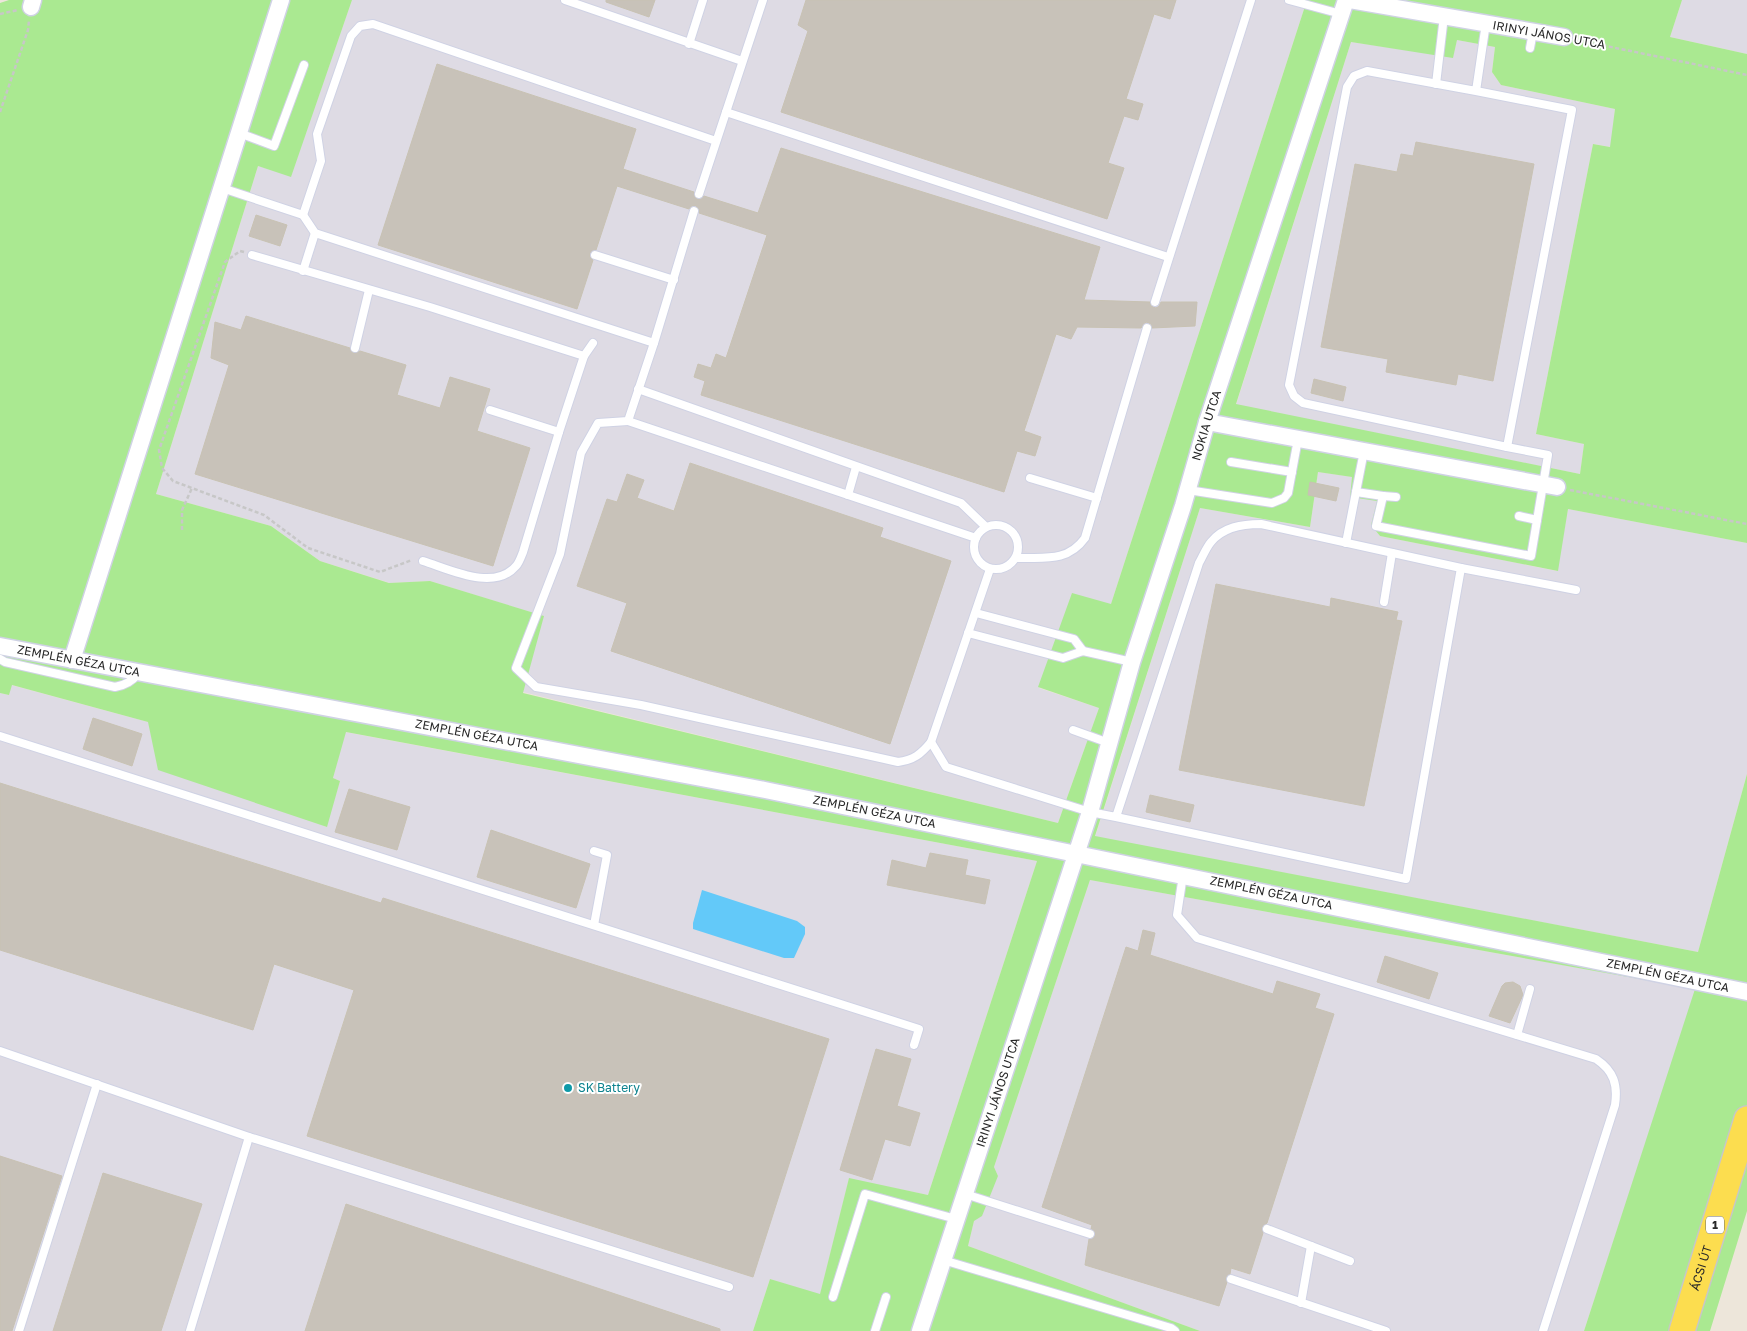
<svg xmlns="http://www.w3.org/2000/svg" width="1747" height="1331" viewBox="0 0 1747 1331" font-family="'Golos Text',sans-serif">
<rect width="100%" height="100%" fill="#ede6da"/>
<!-- industrial -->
<g fill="#dedbe4">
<polygon points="352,0 1307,0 1111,604 1039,688 1099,708 1058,823 523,692 543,616 430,581 390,583 320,561 271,526 156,494 258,166 291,176"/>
<polygon points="1682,0 1747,0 1747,54 1670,37"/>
<polygon points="1457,40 1495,47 1492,72 1501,85 1615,109 1611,147 1593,144 1536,434 1584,444 1580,474 1236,405 1351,42 1453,57"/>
<polygon points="1318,472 1353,477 1377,501 1371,525 1380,536 1557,571 1568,509 1747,543 1747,774 1698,952 1095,837 1200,508 1310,527"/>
<polygon points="11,685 148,722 326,827 340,781 333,778 345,732 1037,861 928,1195 849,1179 820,1295 770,1279 753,1331 0,1331 0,693 9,695"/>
<polygon points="1090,880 1696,989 1584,1331 1200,1331 968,1246 974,1221 998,1176 994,1167"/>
</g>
<!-- green -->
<path fill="#aae991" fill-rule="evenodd" d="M 9,0 L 352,0 L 291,177 L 258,166 L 156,494 L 271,526 L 320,561 L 389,583 L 430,581 L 544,616 L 523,693 L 1058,823 L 1099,708 L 1038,687 L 1072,593 L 1111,604 L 1307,0 L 1682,0 L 1670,37 L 1747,54 L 1747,543 L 1568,509 L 1558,571 L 1380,536 L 1371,525 L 1377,501 L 1350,497 L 1352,477 L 1318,472 L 1310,527 L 1200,508 L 1095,836 L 1698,952 L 1747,774 L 1747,1211 L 1710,1331 L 1584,1331 L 1695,989 L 1090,880 L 994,1167 L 998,1176 L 982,1216 L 974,1221 L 968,1246 L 1200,1331 L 753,1331 L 770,1279 L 820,1294 L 849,1178 L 928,1195 L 1037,861 L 346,732 L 333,778 L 340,781 L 327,827 L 158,770 L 148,722 L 12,685 L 9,695 L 0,693 L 0,3 ZM 1457,40 L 1495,47 L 1492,72 L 1501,85 L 1615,109 L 1610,147 L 1593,144 L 1536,434 L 1584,444 L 1580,474 L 1236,404 L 1351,42 L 1453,58 Z"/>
<!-- water -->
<polygon fill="#63c9f9" points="702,890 797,921 805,927 805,934 794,958 784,958 693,929 693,923"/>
<!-- building -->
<g fill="#c8c2b9" stroke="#c8c2b3">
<polygon points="606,0 655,0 649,17 606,2"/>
<polygon points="806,0 1176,0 1170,19 1154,14 1126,99 1143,104 1138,120 1124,116 1108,163 1124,168 1107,219 781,112 808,31 798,25"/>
<polygon points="437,64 636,129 623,169 694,192 695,197 698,199 702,198 704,196 758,213 781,148 1100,247 1084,300 1150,302 1151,306 1156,308 1159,306 1161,302 1197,302 1195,326 1152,328 1151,324 1146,322 1141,328 1077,327 1071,339 1056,334 1024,431 1041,437 1035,456 1017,451 1004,492 701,395 705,381 694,377 698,364 711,368 716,354 726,358 767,235 699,213 699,209 696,206 692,206 689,209 617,186 596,250 590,253 590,257 593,260 577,309 378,245"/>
<polygon points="1416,142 1534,164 1493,381 1458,374 1456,385 1386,372 1388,359 1321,347 1355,164 1397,172 1401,154 1413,156"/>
<polygon points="256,215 287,225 280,246 249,236"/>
<polygon points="246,316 350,348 353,353 360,351 406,365 397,395 440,408 450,377 490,389 477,431 530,448 493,566 195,474 229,365 211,358 215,322 241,330"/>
<polygon points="1314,379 1346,387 1343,401 1311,393"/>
<polygon points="690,463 883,528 880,537 951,561 890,744 611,651 627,603 577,586 607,499 617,502 627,474 644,480 637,498 674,511"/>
<polygon points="1310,482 1339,488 1336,501 1308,495"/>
<polygon points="1216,584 1330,607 1331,598 1398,612 1396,620 1402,621 1364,806 1179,770"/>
<polygon points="93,718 142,734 132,766 83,749"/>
<polygon points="0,783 381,903 383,898 829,1039 753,1277 307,1136 354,990 274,964 253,1030 0,950"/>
<polygon points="349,789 410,807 397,850 335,832"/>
<polygon points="1150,795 1194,805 1190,822 1146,812"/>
<polygon points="491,830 590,864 576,908 477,877"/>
<polygon points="930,853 968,860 965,875 990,880 985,904 887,885 892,860 926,868"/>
<polygon points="1143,930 1155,933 1150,955 1273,994 1277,981 1320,994 1315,1008 1334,1014 1267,1223 1262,1227 1263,1233 1250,1274 1231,1268 1230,1274 1226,1278 1227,1282 1219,1306 1085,1265 1089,1239 1093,1238 1095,1235 1094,1231 1091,1229 1092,1225 1042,1207 1126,947 1138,951"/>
<polygon points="1385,956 1438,973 1429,999 1377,982"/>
<polygon points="1513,982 1520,986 1523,995 1510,1023 1489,1016 1502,986 1505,983"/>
<polygon points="876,1049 911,1059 897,1106 920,1113 910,1146 885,1139 872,1180 840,1170"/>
<polygon points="0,1156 62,1176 12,1331 0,1331"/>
<polygon points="103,1173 202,1204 161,1331 53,1331"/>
<polygon points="346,1204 720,1329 720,1331 305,1331"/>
</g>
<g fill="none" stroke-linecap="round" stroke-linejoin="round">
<!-- lane casing -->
<g stroke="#cfd2e4" stroke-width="10">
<g id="lane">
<polyline points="565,0 742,61"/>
<polyline points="1289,0 1341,14"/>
<polyline points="689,44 703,0"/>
<polyline points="1530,48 1533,32"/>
<polyline points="1436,84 1444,16"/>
<polyline points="1476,91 1367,71 1354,76 1347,87 1289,385 1294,396 1303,403 1507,447 1572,110 1476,91 1486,23"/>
<polyline points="726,112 1168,257"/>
<polyline points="239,133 274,146 304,65"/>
<polyline points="222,188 303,215 315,233 654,343"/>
<polyline points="699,194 763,0"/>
<path d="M 694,211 L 654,343 L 628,421 L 598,423 L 581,453 L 560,554 L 516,668 L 536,687 L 641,705 L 898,762 C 914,760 921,754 931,742 L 990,569"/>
<polyline points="303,215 321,161 317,134 351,36 360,26 373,24 716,141"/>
<polyline points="252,255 430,307 584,356"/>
<polyline points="595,255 674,280"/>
<polyline points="303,271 315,233"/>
<polyline points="1155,302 1251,0"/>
<polyline points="355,348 369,290"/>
<polyline points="638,389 961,503 986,527"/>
<polyline points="490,410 559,432"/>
<polyline points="628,421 976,538"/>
<polyline points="1231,462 1292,472"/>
<polyline points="1030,478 1097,498"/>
<polyline points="1188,490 1272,503 1284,498 1288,493 1298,439"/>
<polyline points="1356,492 1383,496 1376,526 1531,556 1548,455 1507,447"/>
<polyline points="848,495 856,467"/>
<polyline points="1383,496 1396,497"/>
<polyline points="1519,516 1537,520"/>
<circle cx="996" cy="547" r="22"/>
<polyline points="1346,543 1364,451"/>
<path d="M 1016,558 C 1043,557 1067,563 1085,538 L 1147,328"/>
<path d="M 423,561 C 449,569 494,592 516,566 C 519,563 521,557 523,552 L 559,432 L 584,356 L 593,343"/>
<polyline points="1461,568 1576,590"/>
<polyline points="1384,602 1392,553"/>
<polyline points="976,613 1074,639 1083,651"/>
<polyline points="968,633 1063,658 1083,651 1132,662"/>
<path d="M 0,659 L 5,662 L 115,687 C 126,685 132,681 139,673"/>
<polyline points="1073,730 1109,743"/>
<polyline points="0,736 919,1029 914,1045"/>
<path d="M 931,742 L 946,767 L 1090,812 L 1116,817 L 1406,879 L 1461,568 L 1261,524 C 1242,524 1223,527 1211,542 C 1206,548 1203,556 1199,563 L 1116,817"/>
<path d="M 1183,875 L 1177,915 L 1197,938 L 1596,1059 C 1614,1071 1618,1085 1615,1105 L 1543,1331"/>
<polyline points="594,925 607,855 594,851"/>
<polyline points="1517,1035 1530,989"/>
<polyline points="0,1051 249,1137 729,1287"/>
<polyline points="965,1194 1090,1234"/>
<polyline points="1267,1229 1350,1261"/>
<polyline points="943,1260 1171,1328 1175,1331"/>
<polyline points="1231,1279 1386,1331"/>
<polyline points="833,1297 865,1194 956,1219"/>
<polyline points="1301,1303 1311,1246"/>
<polyline points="19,1331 97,1084"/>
<polyline points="190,1331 249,1137"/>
<polyline points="875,1331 886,1297"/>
</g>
</g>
<!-- street casing -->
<g stroke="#cfd2e4" stroke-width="19">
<g id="street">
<polyline points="1350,0 1564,37"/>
<polyline points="31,7 33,0"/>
<polyline points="1207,422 1557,487"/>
<path id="s1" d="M 0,646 C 255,695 511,740 765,790 C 1093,855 1420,924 1747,992"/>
<polyline points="72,660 281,0"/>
<path id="s2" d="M 920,1331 L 1090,812 L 1132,662 L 1183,506 L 1207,422 L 1346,0"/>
</g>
</g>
<!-- primary casing -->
<g stroke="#c7c7c7" stroke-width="28">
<g id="primary">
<path id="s3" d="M 1682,1331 L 1747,1119"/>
</g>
</g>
<!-- path -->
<g stroke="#c7c7c7" stroke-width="2.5" stroke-dasharray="4 2.5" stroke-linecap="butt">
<polyline points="0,14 18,10"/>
<polyline points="1577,40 1747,75"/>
<polyline points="0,112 28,30 29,21"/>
<polyline points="244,252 240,251 225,262 159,450 162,468 173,481 264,515 308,548 380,572 412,560"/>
<polyline points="1570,490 1747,524"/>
<polyline points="182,530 182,510 192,488"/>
</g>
<!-- lane -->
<use href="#lane" stroke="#fff" stroke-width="8"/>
<!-- street -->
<use href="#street" stroke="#fff" stroke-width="16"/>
<!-- primary -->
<use href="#primary" stroke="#fcdd4f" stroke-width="25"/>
</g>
<!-- markers -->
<circle fill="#0f9aa8" stroke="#fff" stroke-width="2" cx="568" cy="1088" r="5"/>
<g text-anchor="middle" stroke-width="4" stroke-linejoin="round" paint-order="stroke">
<!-- shield labels -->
<rect fill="#fff" stroke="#696969" stroke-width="1" x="1706" y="1216.5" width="18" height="17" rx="4"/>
<g font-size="11" font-weight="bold" fill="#292929">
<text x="1715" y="1229">1</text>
</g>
<!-- street labels -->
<g font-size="12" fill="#292929" stroke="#fff">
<text transform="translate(1549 35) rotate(10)" y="4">IRINYI JÁNOS UTCA</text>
<text dy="4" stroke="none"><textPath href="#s2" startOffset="950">NOKIA UTCA</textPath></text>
<text dy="4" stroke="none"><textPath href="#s1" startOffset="80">ZEMPLÉN GÉZA UTCA</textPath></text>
<text dy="4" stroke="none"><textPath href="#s1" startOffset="485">ZEMPLÉN GÉZA UTCA</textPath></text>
<text dy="4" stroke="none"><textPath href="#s1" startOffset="890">ZEMPLÉN GÉZA UTCA</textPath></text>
<text dy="4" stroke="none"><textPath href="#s1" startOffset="1295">ZEMPLÉN GÉZA UTCA</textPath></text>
<text dy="4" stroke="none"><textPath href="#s1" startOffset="1700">ZEMPLÉN GÉZA UTCA</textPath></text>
<text dy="4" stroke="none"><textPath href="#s2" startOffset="251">IRINYI JÁNOS UTCA</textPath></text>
<text dy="4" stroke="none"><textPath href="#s3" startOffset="66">ÁCSI ÚT</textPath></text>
</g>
<!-- culture labels -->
<g font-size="12" fill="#0d838f" stroke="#fff" text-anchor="start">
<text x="578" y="1092">SK Battery</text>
</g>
</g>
</svg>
